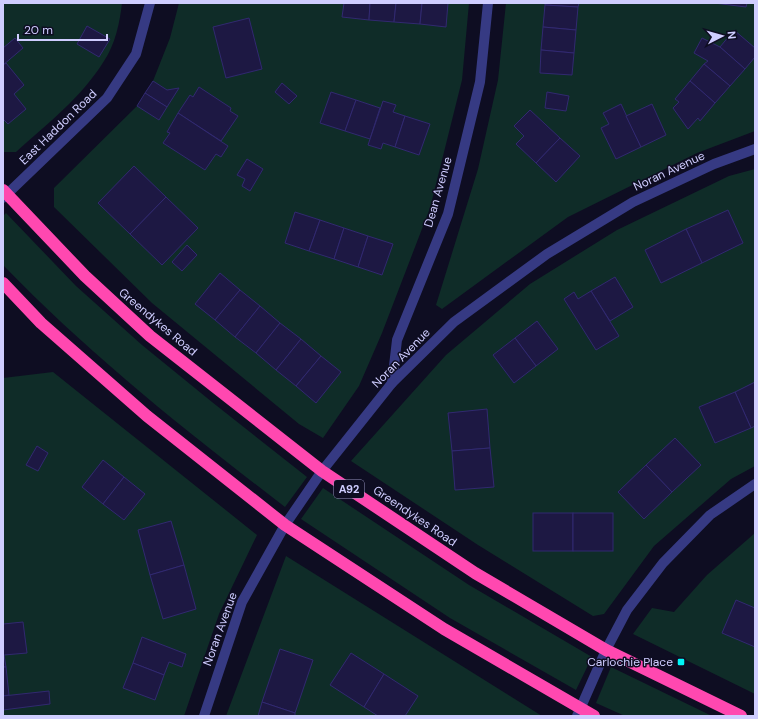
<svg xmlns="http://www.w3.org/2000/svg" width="758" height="719" viewBox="0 0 758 719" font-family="'DM Sans',sans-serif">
<rect width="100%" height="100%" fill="#0e0d22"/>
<!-- green -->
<g fill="#0f2c28">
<path d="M 3,3 L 122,3 C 120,22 115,45 104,61 C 82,97 47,124 16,152 L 3,152 Z"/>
<polygon points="179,3 469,3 462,80 430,208 382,333 359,386 323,438 299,424 152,303 54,207 54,188 137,106 153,81 170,38"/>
<polygon points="506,3 755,3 755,131 697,153 568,217 442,309 436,305 478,169 498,80"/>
<polygon points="755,169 755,466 731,479 654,546 604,614 593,616 478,545 351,461 446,355 530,284 617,230 729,176"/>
<path d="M 6,213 L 76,286 L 142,345 L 212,402 L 307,477 L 285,507 C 186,431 90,355 3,265 L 3,216 Z"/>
<polygon points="53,372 257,535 219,614 184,716 3,716 3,378"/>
<polygon points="323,488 469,585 592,657 576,690 450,618 301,519"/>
<polygon points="755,533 755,694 633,634 652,608 674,612 707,575"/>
<polygon points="286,556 542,716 226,716"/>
<polygon points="611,667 712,716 625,716 596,703"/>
</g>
<!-- building -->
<g fill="#1d1843" stroke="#312970">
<polygon points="344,3 370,3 369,20 342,17"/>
<polygon points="370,3 396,3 394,22 369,20"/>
<polygon points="396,3 422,3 420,24 394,22"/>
<polygon points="422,3 448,3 446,27 420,24"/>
<polygon points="545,3 579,3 578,7 545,5"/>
<polygon points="714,3 747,3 746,7"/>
<polygon points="545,5 578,7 576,30 543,27"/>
<polygon points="249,18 262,69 226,78 213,27"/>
<polygon points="87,26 110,39 99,57 77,44"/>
<polygon points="543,27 576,30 574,53 541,50"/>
<polygon points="734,30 755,48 755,57 745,69 720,47"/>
<polygon points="15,38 23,48 3,65 3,48"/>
<polygon points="702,38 720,47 745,69 730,86 704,64 708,61 694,53"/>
<polygon points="541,50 574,53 572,75 540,73"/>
<polygon points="6,63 24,85 14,94 26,109 8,124 3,119 3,65"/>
<polygon points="704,64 730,86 715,103 690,81"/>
<polygon points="153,81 167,90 179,88 167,107 145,93"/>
<polygon points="690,81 715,103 700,121 698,118 688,129 673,108 679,102 675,99"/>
<polygon points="282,83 297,96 289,104 275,92"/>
<polygon points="199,87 231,108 230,111 238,116 221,141 178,113 190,95 193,97"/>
<polygon points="331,92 356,100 345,131 320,123"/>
<polygon points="547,92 569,96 566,111 545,108"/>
<polygon points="145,93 167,107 159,120 137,106"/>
<polygon points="356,100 380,108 370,139 345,131"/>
<polygon points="383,101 396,105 393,112 405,116 395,147 383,143 381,149 368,145"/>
<polygon points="621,104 641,147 616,159 601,128 609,124 603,113"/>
<polygon points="652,104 666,135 641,147 626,116"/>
<polygon points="530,110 560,138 536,163 516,144 524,136 514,126"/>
<polygon points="178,113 228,146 221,157 216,154 205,170 163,143 170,133 167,132"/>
<polygon points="405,116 430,124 419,155 395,147"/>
<polygon points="560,138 580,156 556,182 536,163"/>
<polygon points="247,159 263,169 250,191 242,186 245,179 237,175"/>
<polygon points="134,166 166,197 130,234 98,203"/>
<polygon points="166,197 198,228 162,265 130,234"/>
<polygon points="728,210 743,243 702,263 686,229"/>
<polygon points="295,212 320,220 309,251 285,243"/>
<polygon points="320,220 344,228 334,259 309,251"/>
<polygon points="344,228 368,236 358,267 334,259"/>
<polygon points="686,229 702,263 661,283 645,250"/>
<polygon points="368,236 393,244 382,275 358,267"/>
<polygon points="187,245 197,255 182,271 172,262"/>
<polygon points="220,273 240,290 215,320 195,304"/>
<polygon points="615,277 633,307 610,321 591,291"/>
<polygon points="240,290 260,306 235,337 215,320"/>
<polygon points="591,291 619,336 596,350 564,299 574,292 578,299"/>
<polygon points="260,306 280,323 256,353 235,337"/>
<polygon points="537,321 558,349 536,366 515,338"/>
<polygon points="280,323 301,339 276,370 256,353"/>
<polygon points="515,338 536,366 514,383 493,355"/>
<polygon points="301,339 321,356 296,386 276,370"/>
<polygon points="321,356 341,372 316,403 296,386"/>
<polygon points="755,382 755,426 751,428 735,392"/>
<polygon points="735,392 751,428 715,443 699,407"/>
<polygon points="487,409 490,448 452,451 448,413"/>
<polygon points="675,438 701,465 672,492 646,465"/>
<polygon points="37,446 48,453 38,471 26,465"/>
<polygon points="490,448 494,487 455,490 452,451"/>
<polygon points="103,460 124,477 103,504 82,487"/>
<polygon points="646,465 672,492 644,519 618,492"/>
<polygon points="124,477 145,494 124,520 103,504"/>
<rect x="533" y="513" width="40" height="38"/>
<rect x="573" y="513" width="40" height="38"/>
<polygon points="171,521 184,565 150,575 138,530"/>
<polygon points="184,565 196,609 163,619 150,575"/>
<polygon points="736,600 755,608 755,647 722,633"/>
<polygon points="23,622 27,653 4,655 6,667 3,667 3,624"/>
<polygon points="142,637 186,654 182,667 169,662 164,675 133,663"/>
<polygon points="280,649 313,660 295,713 262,702"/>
<polygon points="351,653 384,674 364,707 330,685"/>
<polygon points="133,663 164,675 155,700 123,688"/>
<polygon points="3,667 6,667 9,695 3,696"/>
<polygon points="384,674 418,696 405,716 378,716 364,707"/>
<polygon points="49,691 50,704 3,710 3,696"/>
<polygon points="262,702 295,713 295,716 258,716"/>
</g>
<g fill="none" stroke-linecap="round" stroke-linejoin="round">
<!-- street -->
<g stroke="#363a83" stroke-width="10">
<polyline points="3,198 107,98 136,54 150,3"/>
<polyline points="392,383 397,340 448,214 480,82 488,3"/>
<polyline points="204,716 242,602 285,525 322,471 392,383 454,322 547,254 633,202 714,164 755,149"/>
<polyline points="577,716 606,650 627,610 663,563 710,515 755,484"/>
</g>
<!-- highway -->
<g stroke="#ff48b0" stroke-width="12">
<polyline points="3,190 85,276 150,336 322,471 475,573 606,650 741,716"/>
<polyline points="3,283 41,323 147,416 285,525 444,629 594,716"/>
</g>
</g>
<!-- markers -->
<rect fill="#00f6f8" stroke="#0e0d22" stroke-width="1.5" x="677" y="658" width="8" height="8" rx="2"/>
<g text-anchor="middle" stroke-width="3" stroke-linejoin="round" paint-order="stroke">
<!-- shield labels -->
<rect fill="#0e0d22" stroke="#9593bd" stroke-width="1" x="334" y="480" width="30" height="18" rx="3"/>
<g font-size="11" font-weight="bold" fill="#cfcdff">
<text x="349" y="493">A92</text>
</g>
<!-- street labels -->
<g font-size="12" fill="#cfcdff" stroke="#0e0d22">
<text transform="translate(58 127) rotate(-44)" y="4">East Haddon Road</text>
<text transform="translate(669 171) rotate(-25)" y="4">Noran Avenue</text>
<text transform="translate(438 192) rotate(-74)" y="4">Dean Avenue</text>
<text transform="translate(158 322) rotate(40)" y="4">Greendykes Road</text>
<text transform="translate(401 358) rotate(-46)" y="4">Noran Avenue</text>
<text transform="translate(415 516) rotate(34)" y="4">Greendykes Road</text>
<text transform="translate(220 629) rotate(-70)" y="4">Noran Avenue</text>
</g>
<!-- poi labels -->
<g font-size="12" fill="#cfcdff" stroke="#0e0d22" text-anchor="end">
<text x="673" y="666">Carlochie Place</text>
</g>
</g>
<!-- border -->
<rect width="758" height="719" fill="none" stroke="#cfcdff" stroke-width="8"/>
<!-- north arrow -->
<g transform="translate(722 36) rotate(84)" stroke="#0e0d22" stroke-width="3" paint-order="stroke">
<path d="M0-3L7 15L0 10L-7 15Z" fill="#cfcdff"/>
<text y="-6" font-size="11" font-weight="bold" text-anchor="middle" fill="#cfcdff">N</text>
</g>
<!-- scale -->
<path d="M18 34v6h89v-6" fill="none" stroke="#cfcdff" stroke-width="2"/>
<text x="24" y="34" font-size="12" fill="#cfcdff" stroke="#0e0d22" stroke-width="3" paint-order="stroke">20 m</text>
</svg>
